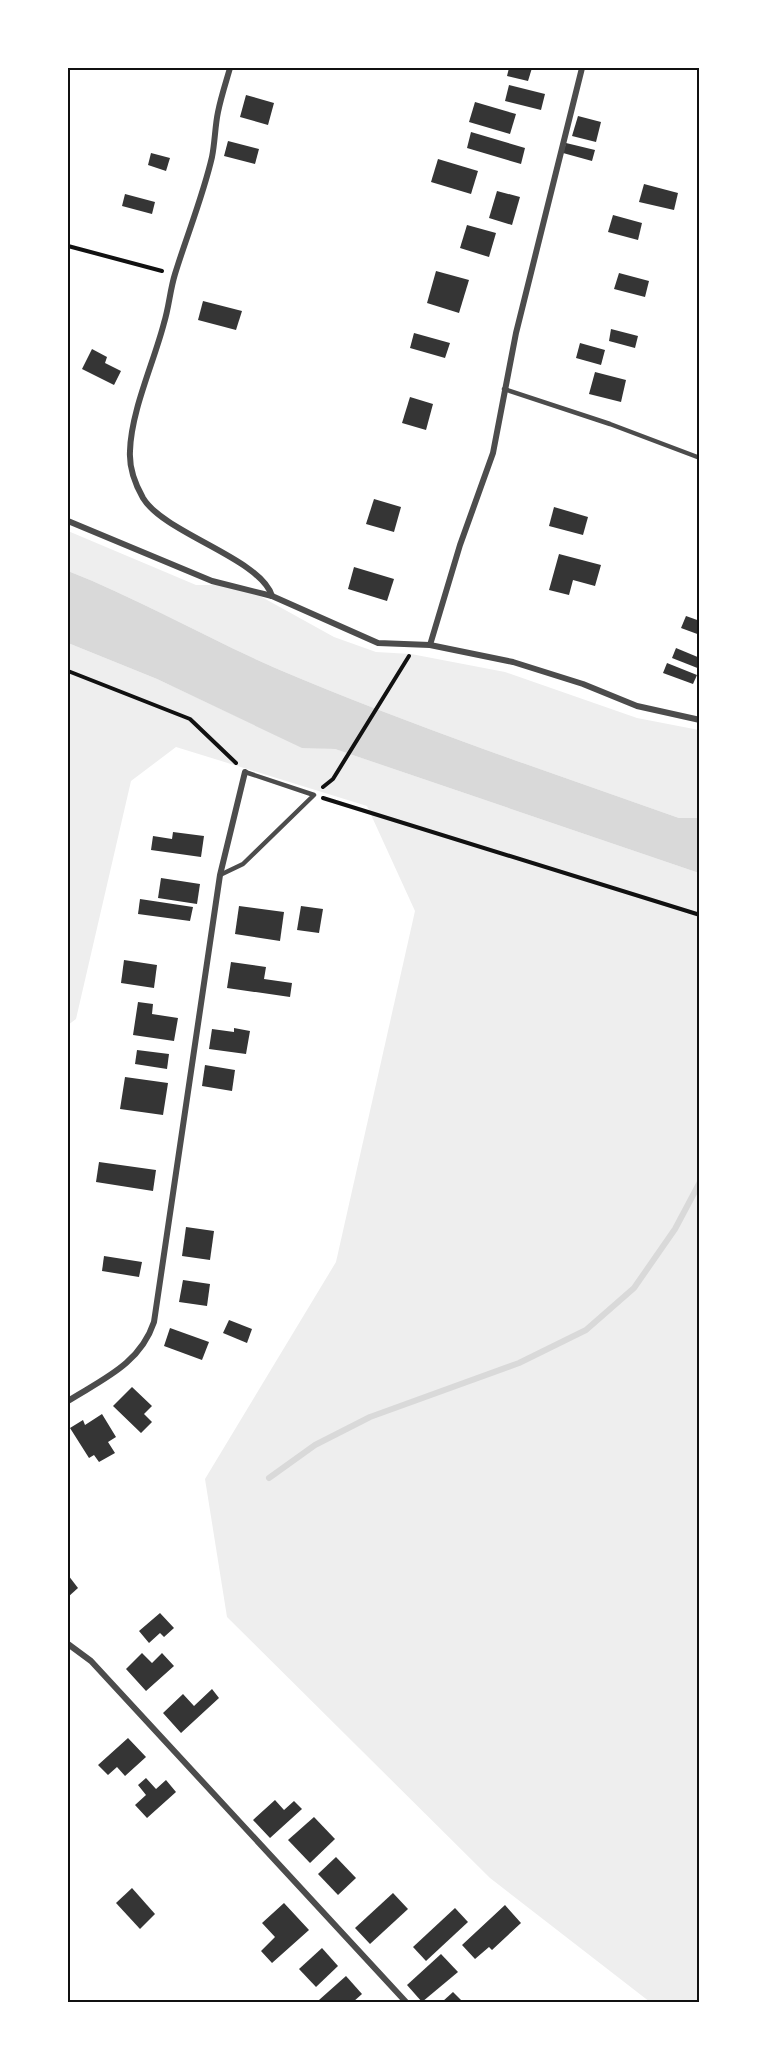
<svg xmlns="http://www.w3.org/2000/svg" width="767" height="2070" viewBox="0 0 767 2070" font-family="'Sofia Sans Condensed',sans-serif">
<rect width="100%" height="100%" fill="#fff"/>
<!-- green -->
<g fill="#eee">
<path d="M 68,531 L 196,585 L 240,585 L 334,637 L 376,652 L 411,654 L 505,672 L 637,718 L 699,730 L 699,818 L 679,818 C 552,773 424,730 299,678 C 220,646 147,602 68,571 Z"/>
<polygon points="68,643 157,679 302,747 335,749 699,873 699,2002 650,2002 490,1878 227,1617 205,1479 336,1262 415,911 367,806 176,747 131,781 76,1019 68,1025"/>
</g>
<!-- water -->
<path fill="#d9d9d9" d="M 68,571 C 147,602 220,646 299,678 C 424,730 552,773 679,818 L 699,818 L 699,873 L 335,749 L 302,748 L 157,679 L 68,643 Z"/>
<g fill="none" stroke-linecap="round" stroke-linejoin="round">
<!-- stream -->
<polyline stroke="#d9d9d9" stroke-width="6" points="269,1478 315,1445 370,1417 519,1363 586,1330 634,1288 675,1229 700,1182"/>
</g>
<!-- building -->
<g fill="#353535">
<polygon points="509,68 532,68 528,81 507,76"/>
<polygon points="509,85 545,94 541,110 505,101"/>
<polygon points="246,95 274,103 268,125 240,117"/>
<polygon points="475,102 516,114 510,134 469,122"/>
<polygon points="578,116 601,122 596,142 572,136"/>
<polygon points="471,132 525,148 521,164 467,148"/>
<polygon points="228,141 259,149 255,164 224,156"/>
<polygon points="566,143 595,150 592,161 563,153"/>
<polygon points="151,153 170,158 166,171 148,165"/>
<polygon points="438,159 478,171 471,194 431,182"/>
<polygon points="644,184 678,193 674,210 639,202"/>
<polygon points="497,191 520,197 512,225 489,218"/>
<polygon points="125,194 155,202 152,214 122,206"/>
<polygon points="613,215 642,223 638,240 608,232"/>
<polygon points="467,225 496,233 489,257 460,248"/>
<polygon points="436,271 469,280 459,313 427,303"/>
<polygon points="619,273 649,281 645,297 614,289"/>
<polygon points="203,301 242,311 236,330 198,320"/>
<polygon points="611,329 638,336 635,348 609,341"/>
<polygon points="414,333 450,343 445,358 410,348"/>
<polygon points="580,343 605,350 601,365 576,358"/>
<polygon points="92,349 107,357 105,363 121,371 114,385 82,369"/>
<polygon points="595,372 626,380 621,402 589,394"/>
<polygon points="410,397 433,404 426,430 402,423"/>
<polygon points="374,499 401,507 394,532 366,524"/>
<polygon points="554,507 588,517 583,535 549,526"/>
<polygon points="559,554 601,565 595,586 573,580 569,595 549,590"/>
<polygon points="354,567 394,579 387,601 348,589"/>
<polygon points="686,616 700,621 700,635 681,628"/>
<polygon points="676,648 700,658 700,669 672,658"/>
<polygon points="667,663 697,675 693,684 663,673"/>
<polygon points="173,832 204,836 201,857 151,850 153,836 172,839"/>
<polygon points="161,878 200,884 197,904 158,898"/>
<polygon points="140,899 193,907 190,921 138,914"/>
<polygon points="239,906 284,912 280,941 235,934"/>
<polygon points="301,906 323,909 319,933 297,930"/>
<polygon points="124,960 157,965 154,988 121,983"/>
<polygon points="231,962 266,967 264,979 292,983 290,997 227,988"/>
<polygon points="138,1002 153,1004 152,1014 178,1018 174,1041 133,1035"/>
<polygon points="234,1028 250,1031 246,1054 209,1049 212,1029 234,1032"/>
<polygon points="137,1050 169,1054 167,1069 135,1064"/>
<polygon points="205,1065 235,1070 232,1091 202,1086"/>
<polygon points="125,1077 168,1083 163,1115 120,1109"/>
<polygon points="99,1162 156,1170 153,1191 96,1182"/>
<polygon points="186,1227 214,1231 210,1260 182,1256"/>
<polygon points="104,1256 142,1262 139,1277 102,1271"/>
<polygon points="183,1280 210,1284 207,1306 179,1302"/>
<polygon points="229,1320 252,1329 247,1343 223,1333"/>
<polygon points="170,1328 209,1342 202,1360 164,1346"/>
<polygon points="132,1387 152,1406 144,1414 152,1422 141,1433 113,1406"/>
<polygon points="102,1414 116,1437 108,1442 115,1453 99,1462 94,1455 89,1458 70,1428 83,1420 85,1425"/>
<polygon points="68,1575 78,1588 68,1597"/>
<polygon points="160,1613 174,1628 164,1637 160,1633 149,1643 139,1631"/>
<polygon points="142,1653 152,1663 162,1653 174,1666 146,1691 126,1669"/>
<polygon points="212,1689 219,1698 181,1733 163,1713 183,1694 194,1706"/>
<polygon points="128,1738 146,1757 125,1776 117,1767 108,1775 98,1765"/>
<polygon points="146,1778 156,1789 166,1780 176,1792 147,1818 135,1805 146,1795 138,1785"/>
<polygon points="275,1800 284,1810 294,1801 302,1809 270,1838 253,1820"/>
<polygon points="314,1817 335,1839 310,1863 288,1840"/>
<polygon points="336,1857 356,1878 338,1895 318,1874"/>
<polygon points="132,1888 155,1914 140,1929 116,1903"/>
<polygon points="393,1893 408,1909 370,1944 355,1928"/>
<polygon points="284,1903 309,1930 272,1963 261,1951 275,1937 262,1923"/>
<polygon points="505,1905 521,1923 492,1950 489,1947 475,1959 462,1945"/>
<polygon points="455,1908 468,1922 426,1961 413,1947"/>
<polygon points="322,1948 338,1966 316,1987 299,1969"/>
<polygon points="441,1954 458,1972 422,2002 407,1985"/>
<polygon points="346,1976 362,1994 353,2002 321,2002 319,2000"/>
<polygon points="453,1992 463,2002 442,2002"/>
</g>
<g fill="none" stroke-linecap="round" stroke-linejoin="round">
<!-- path -->
<g stroke="#111" stroke-width="4">
<polyline points="68,246 162,271"/>
<polyline points="68,671 190,719 236,763"/>
<polyline points="323,787 333,779 409,656"/>
<polyline points="323,798 700,915"/>
</g>
<!-- service -->
<g stroke="#4c4c4c" stroke-width="4.5">
<polyline points="504,389 610,424 700,458"/>
<polyline points="220,875 243,864 314,795 245,772"/>
</g>
<!-- minor -->
<g stroke="#4c4c4c" stroke-width="6">
<path d="M 230,68 C 226,82 221,97 218,112 C 215,126 215,142 212,157 C 203,196 187,235 175,274 C 170,290 169,307 164,323 C 154,362 131,411 130,451 C 129,467 135,484 143,498 C 165,534 260,558 272,596"/>
<polyline points="68,521 212,581 272,596 378,643 430,645 513,662 583,684 637,706 700,720"/>
<polyline points="430,645 460,545 493,453 516,333 582,68"/>
<path d="M 68,1401 C 103,1379 140,1364 154,1322 L 220,875 L 245,772"/>
<polyline points="68,1644 91,1661 406,2002"/>
</g>
</g>
<!-- border -->
<rect width="767" height="2070" fill="none" stroke="#ffffff" stroke-width="138"/>
<rect x="69" y="69" width="629" height="1932" fill="none" stroke="#111" stroke-width="2"/>
</svg>
